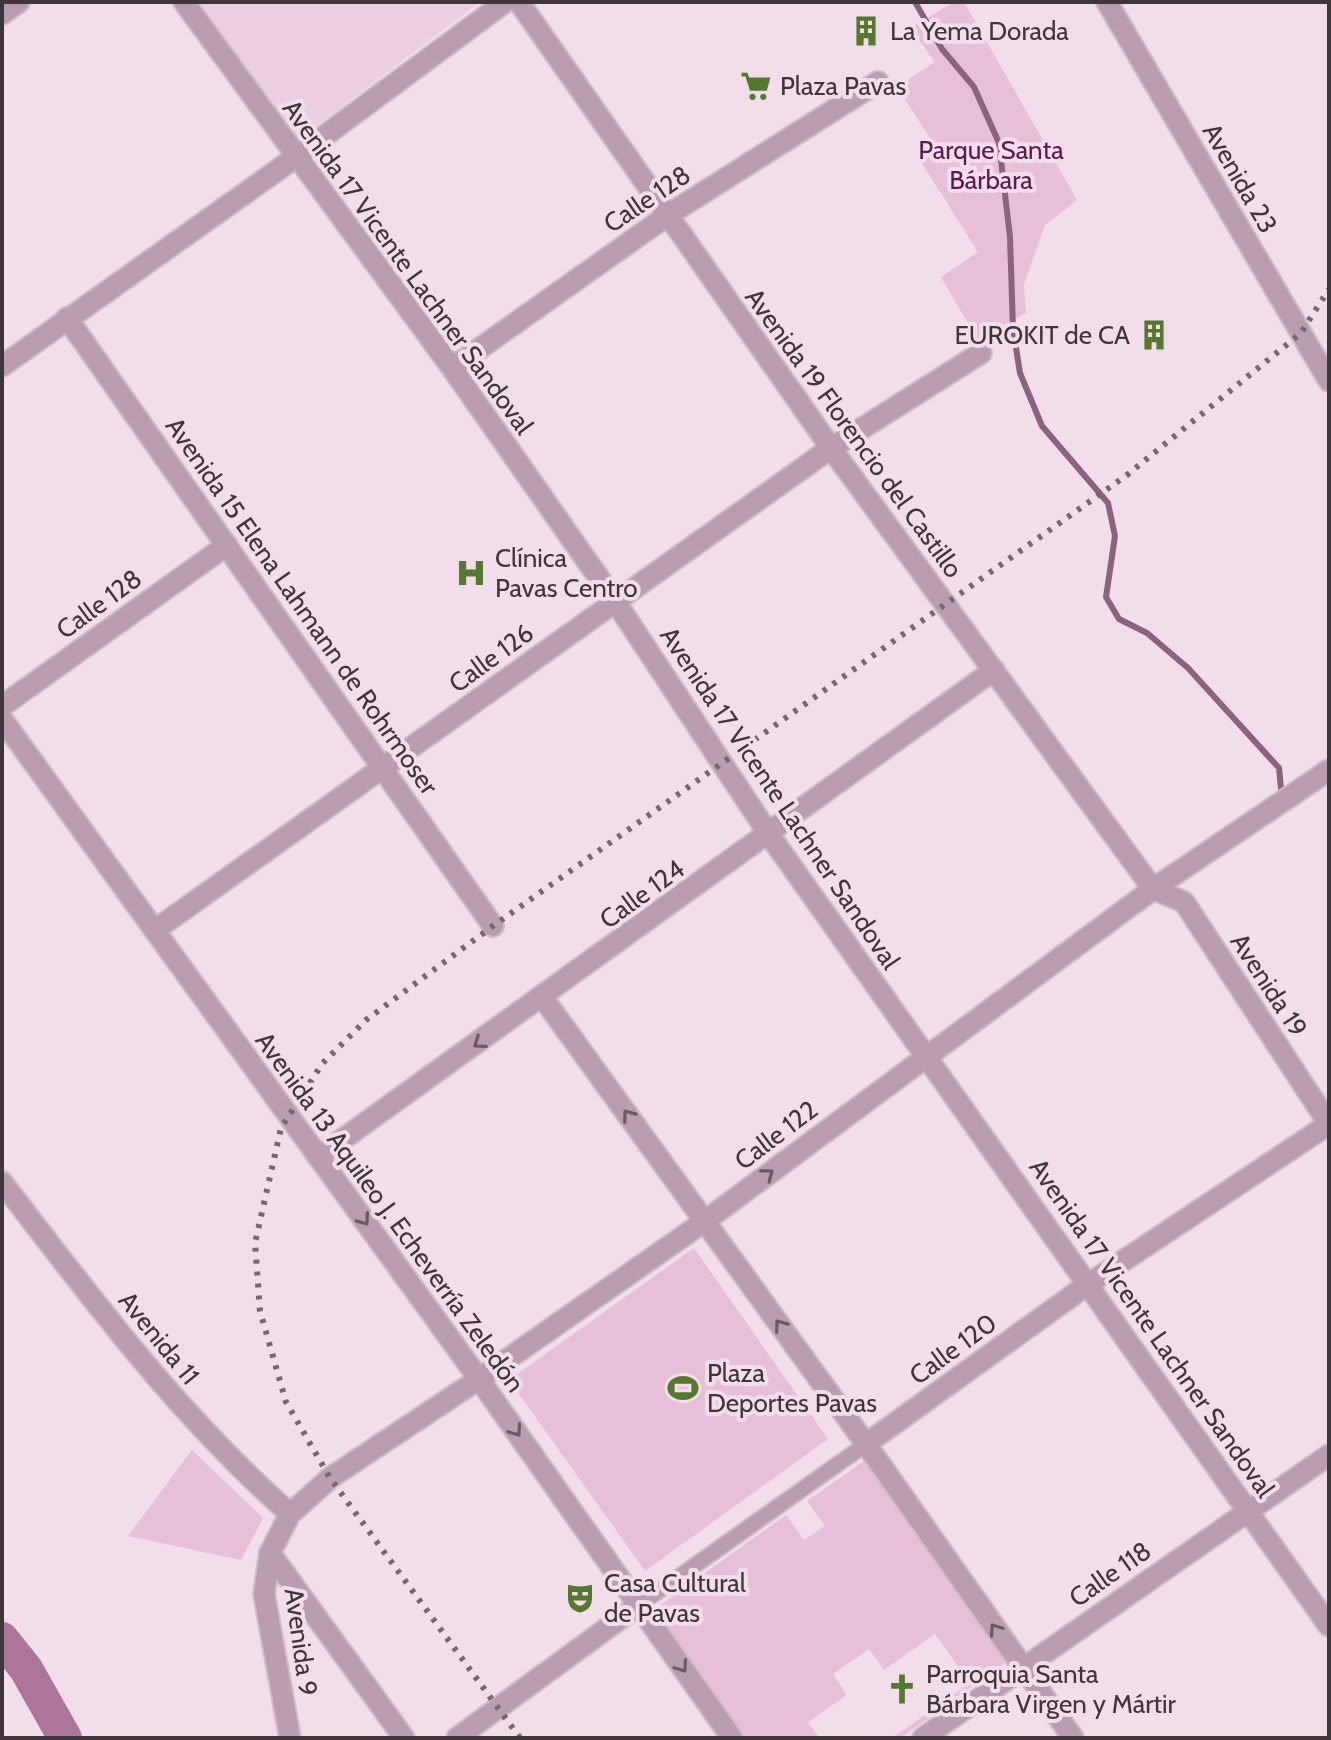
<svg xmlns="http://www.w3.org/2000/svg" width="1331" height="1740" viewBox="0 0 1331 1740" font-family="Cabin,sans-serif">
<rect width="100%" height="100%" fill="#f2ddea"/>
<!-- built -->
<polygon fill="#ebcfe1" points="199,2 480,2 297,141"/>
<!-- green -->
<g fill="#e8bfd9">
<polygon points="954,2 964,2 1077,200 1045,225 1024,285 1026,313 978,341 941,277 978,252 916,154 933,143 897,87 935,62 910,28"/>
<polygon points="694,1248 828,1439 645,1571 509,1380"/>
<polygon points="192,1450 263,1518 241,1560 128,1536"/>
<polygon points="864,1461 1006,1662 901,1738 892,1738 970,1683 935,1634 884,1670 869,1649 833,1674 847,1695 808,1722 819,1738 744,1738 653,1610 786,1515 804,1540 825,1526 807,1501"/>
</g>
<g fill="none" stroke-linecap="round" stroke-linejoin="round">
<!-- stream -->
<polyline stroke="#8c627e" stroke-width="6" points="915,2 942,49 974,87 999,143 1010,237 1013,329 1020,373 1042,426 1108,503 1115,536 1106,597 1119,619 1147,633 1188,668 1279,768 1281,788"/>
<!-- river -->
<polyline stroke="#ae759b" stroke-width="34" points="2,1639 26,1669 65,1738"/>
<!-- pedestrian casing -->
<g stroke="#cebcc7" stroke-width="18">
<polyline id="pedestrian" points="639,1605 866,1444"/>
</g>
<!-- minor casing -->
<g stroke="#cebcc7" stroke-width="24">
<g id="minor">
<polyline points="184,2 452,368 615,601 768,833 1329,1626"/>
<polyline points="519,2 831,448 1153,889 1184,902 1329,1124"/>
<polyline points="1107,2 1329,381"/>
<polyline points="2,14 19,2"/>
<polyline points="67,318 493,926"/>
<polyline points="2,366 296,157 505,2"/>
<polyline points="452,368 668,215 878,82"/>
<polyline points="2,706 227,545"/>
<polyline points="2,719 479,1379 732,1738"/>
<polyline points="155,930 831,448 981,353"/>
<polyline points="543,998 866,1444 1073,1738"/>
<polyline points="318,1157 994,670"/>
<path d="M 2,1182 C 92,1299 179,1416 290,1514"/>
<polyline points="866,1444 1087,1285 1329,1124"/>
<polyline points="270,1553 404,1738"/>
<polyline points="290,1738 264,1594 270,1553 290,1514 330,1478 479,1379 705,1221 1153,889 1329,770"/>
<polyline points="457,1738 639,1605"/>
<polyline points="923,1738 1329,1455"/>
</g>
</g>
<!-- pedestrian -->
<use href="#pedestrian" stroke="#ba9eb0" stroke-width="14"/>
<!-- minor -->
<use href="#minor" stroke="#ba9eb0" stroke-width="20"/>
<!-- rail -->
<polyline stroke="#756971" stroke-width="6" stroke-dasharray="4 8" stroke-linecap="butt" points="520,1738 330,1478 286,1402 260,1311 255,1243 281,1128 322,1064 366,1020 493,926 1127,475 1301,333 1329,289"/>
</g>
<!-- one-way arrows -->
<defs><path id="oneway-chevron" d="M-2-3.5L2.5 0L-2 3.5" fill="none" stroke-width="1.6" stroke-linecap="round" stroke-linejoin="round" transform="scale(2)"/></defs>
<g stroke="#695a64">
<use href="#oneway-chevron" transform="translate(479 1043) rotate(145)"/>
<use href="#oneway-chevron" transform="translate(628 1115) rotate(-126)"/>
<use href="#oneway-chevron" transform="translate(768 1174) rotate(-37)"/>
<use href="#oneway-chevron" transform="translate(364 1220) rotate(54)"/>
<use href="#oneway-chevron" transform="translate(780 1325) rotate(-126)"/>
<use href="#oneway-chevron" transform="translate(516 1431) rotate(55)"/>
<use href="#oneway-chevron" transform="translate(995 1629) rotate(-125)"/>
<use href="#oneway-chevron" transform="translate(682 1667) rotate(55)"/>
</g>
<!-- icons -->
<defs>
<g id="building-bare" transform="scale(2.4)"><path d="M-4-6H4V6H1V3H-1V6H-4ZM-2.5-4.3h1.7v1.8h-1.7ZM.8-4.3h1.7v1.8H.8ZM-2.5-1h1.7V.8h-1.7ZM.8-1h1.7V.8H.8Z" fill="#56772f" stroke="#f2ddea" stroke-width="2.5" paint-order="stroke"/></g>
<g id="supermarket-bare" transform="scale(2.4)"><path d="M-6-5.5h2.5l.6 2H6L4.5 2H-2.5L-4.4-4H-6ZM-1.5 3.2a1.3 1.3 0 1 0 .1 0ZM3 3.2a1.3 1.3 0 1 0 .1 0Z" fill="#56772f" stroke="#f2ddea" stroke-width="2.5" paint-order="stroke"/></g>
<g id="hospital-bare" transform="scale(2.4)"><path d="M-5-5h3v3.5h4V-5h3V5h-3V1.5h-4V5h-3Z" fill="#56772f" stroke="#f2ddea" stroke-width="2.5" paint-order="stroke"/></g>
<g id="stadium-bare" transform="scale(2.4)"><path d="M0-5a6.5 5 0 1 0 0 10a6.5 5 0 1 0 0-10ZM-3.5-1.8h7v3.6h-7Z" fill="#56772f" stroke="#f2ddea" stroke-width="2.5" paint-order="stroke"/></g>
<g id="theatre-bare" transform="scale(2.4)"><path d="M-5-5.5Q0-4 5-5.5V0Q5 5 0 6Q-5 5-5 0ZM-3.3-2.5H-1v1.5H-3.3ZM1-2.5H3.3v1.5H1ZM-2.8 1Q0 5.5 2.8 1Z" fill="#56772f" stroke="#f2ddea" stroke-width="2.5" paint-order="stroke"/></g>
<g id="church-bare" transform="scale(2.4)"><path d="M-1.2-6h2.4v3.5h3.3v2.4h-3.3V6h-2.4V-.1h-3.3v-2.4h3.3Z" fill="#56772f" stroke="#f2ddea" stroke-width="2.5" paint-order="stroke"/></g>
</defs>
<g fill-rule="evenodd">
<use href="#building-bare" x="866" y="31"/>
<use href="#supermarket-bare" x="756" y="86"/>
<use href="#building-bare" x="1154" y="335"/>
<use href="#hospital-bare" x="471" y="573"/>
<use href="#stadium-bare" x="683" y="1388"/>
<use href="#theatre-bare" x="580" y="1598"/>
<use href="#church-bare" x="902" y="1689"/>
</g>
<g text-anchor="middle" stroke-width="8" stroke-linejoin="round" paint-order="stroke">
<!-- poi labels -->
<g font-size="26" fill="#3e363b" stroke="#f2ddea" text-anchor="start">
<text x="890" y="40">La Yema Dorada</text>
<text x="780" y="95">Plaza Pavas</text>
<text x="1130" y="344" text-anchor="end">EUROKIT de CA</text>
<text x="495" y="567">Clínica<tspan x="495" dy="30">Pavas Centro</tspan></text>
<text x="707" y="1382">Plaza<tspan x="707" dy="30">Deportes Pavas</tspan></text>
<text x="604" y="1592">Casa Cultural<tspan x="604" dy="30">de Pavas</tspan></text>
<text x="926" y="1683">Parroquia Santa<tspan x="926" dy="30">Bárbara Virgen y Mártir</tspan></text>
</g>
<!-- park labels -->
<g font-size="26" fill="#5f194d" stroke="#f2ddea">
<text x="991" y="159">Parque Santa<tspan x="991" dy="30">Bárbara</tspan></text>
</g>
<!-- street labels -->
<g font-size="26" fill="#3e363b" stroke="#f2ddea">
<text transform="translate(1240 178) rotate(60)" y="9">Avenida 23</text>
<text transform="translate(647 199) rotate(-34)" y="9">Calle 128</text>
<text transform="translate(408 267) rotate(54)" y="9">Avenida 17 Vicente Lachner Sandoval</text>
<text transform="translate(854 433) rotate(54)" y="9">Avenida 19 Florencio del Castillo</text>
<text transform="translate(99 604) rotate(-36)" y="9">Calle 128</text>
<text transform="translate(302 606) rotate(55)" y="9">Avenida 15 Elena Lahmann de Rohrmoser</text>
<text transform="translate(491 658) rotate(-36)" y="9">Calle 126</text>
<text transform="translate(780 798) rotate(56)" y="9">Avenida 17 Vicente Lachner Sandoval</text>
<text transform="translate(642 894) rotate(-36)" y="9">Calle 124</text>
<text transform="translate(1269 985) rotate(57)" y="9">Avenida 19</text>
<text transform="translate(776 1135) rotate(-37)" y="9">Calle 122</text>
<text transform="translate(390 1212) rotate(54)" y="9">Avenida 13 Aquileo J. Echeverría Zeledón</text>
<text transform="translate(1152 1328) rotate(55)" y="9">Avenida 17 Vicente Lachner Sandoval</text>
<text transform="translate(159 1338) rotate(51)" y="9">Avenida 11</text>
<text transform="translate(953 1349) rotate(-36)" y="9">Calle 120</text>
<text transform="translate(1110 1574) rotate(-35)" y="9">Calle 118</text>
<text transform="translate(301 1642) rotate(82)" y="9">Avenida 9</text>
</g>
</g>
<!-- border -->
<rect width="1331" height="1740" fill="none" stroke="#3e363b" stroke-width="8"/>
</svg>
